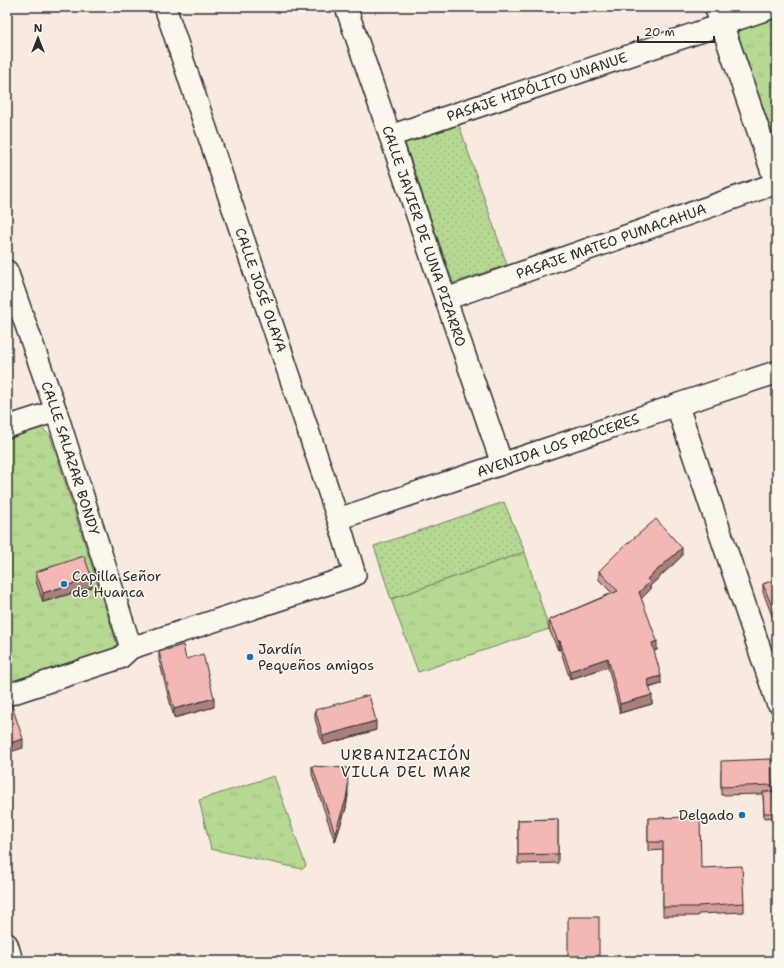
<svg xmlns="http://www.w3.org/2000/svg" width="784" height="968" viewBox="0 0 784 968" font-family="'Shantell Sans',sans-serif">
<defs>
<pattern id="grass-dots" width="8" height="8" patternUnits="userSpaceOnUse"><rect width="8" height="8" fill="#b5d892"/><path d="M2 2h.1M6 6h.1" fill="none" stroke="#9cba7e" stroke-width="1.8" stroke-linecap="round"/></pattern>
<pattern id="park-tufts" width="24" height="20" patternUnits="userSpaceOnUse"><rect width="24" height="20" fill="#b5d892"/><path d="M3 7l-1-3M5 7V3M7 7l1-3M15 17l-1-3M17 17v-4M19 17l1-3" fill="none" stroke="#9cba7e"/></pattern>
</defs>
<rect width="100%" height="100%" fill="#f9eae1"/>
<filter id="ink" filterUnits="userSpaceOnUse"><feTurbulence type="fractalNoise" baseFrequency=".025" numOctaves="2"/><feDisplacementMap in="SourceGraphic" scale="8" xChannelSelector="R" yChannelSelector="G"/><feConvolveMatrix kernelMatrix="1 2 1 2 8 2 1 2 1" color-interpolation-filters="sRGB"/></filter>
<g filter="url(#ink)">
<!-- grass -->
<g fill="url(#grass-dots)" stroke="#70825e">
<polygon points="458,122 507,265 453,283 404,140"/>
<polygon points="504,502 525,552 391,599 374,546"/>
</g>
<!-- park -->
<g fill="url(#park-tufts)" stroke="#70825e">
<polygon points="777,15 777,152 736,28"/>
<polygon points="41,428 50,435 118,648 7,686 7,439"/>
<polygon points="525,552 549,629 418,672 391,599"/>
<polygon points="274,776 306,866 302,869 211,849 199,800"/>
</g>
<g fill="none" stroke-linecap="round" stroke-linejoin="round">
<!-- street casing -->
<g stroke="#2b2b2b" stroke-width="24">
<g id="street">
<path id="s1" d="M 346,7 L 502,464"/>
<path id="s2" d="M 390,136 L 774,7"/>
<path id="s3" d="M 7,271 L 56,411 L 131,648"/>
<path id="s4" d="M 446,299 L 777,183"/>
<polyline points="7,427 56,411"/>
<path id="s5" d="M 338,519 L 677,405"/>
<polyline points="7,695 120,658 131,648 355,575 338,519 165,7"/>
<polyline points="7,944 12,961"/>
</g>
</g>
<!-- secondary casing -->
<g stroke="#2b2b2b" stroke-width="25">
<g id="secondary">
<polyline points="716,7 777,185"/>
<polyline points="777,372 677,405 777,701"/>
</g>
</g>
<!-- street -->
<use href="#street" stroke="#fbf7ec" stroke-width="21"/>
<!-- secondary -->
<use href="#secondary" stroke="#fbf7ec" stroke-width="22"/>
</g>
<!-- wall -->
<g fill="#d19d9b" stroke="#2b2b2b">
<polygon points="682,556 650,586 650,590 641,598 657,650 654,651 661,684 649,688 652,704 620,713 608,667 570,679 560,649 558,650 549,629 549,620 612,593 599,580 599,571"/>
<polygon points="36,572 92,587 43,602 36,581"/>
<polygon points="777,579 777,621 777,620 774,621 763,592 763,584"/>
<polygon points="159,652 186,659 214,707 174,718 159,660"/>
<polygon points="315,710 376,730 323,745 315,719"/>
<polygon points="771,759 772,791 777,791 777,817 764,818 763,794 721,795 721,770"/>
<polygon points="312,766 348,795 346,808 335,842 312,774"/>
<polygon points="648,818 701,868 744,903 744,912 698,914 698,916 663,916 663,850 648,851"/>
<polygon points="558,819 558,863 518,864 518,820"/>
</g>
<!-- shaded-wall -->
<g fill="#aa807e" stroke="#2b2b2b">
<polygon points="682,548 682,556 650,586 650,590 639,601 639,592 647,579"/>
<polygon points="92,578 92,587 43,602 43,593"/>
<polygon points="777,611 777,620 774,621 774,612"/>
<polygon points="558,641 560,641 560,649 558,650"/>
<polygon points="657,641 657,650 652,652 652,643"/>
<polygon points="608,658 608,667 570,679 570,671"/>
<polygon points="661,676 661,684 647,688 647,680"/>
<polygon points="652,695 652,704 620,713 620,704"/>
<polygon points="214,698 214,707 174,718 174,709"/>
<polygon points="376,721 376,730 323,745 323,736"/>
<polygon points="23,739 23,748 7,753 7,744"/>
<polygon points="348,786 348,795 346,808 335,842 335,833"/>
</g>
<!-- building -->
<g fill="#f3b7b4" stroke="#2b2b2b">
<polygon points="656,519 682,548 647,579 650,582 639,592 657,641 652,643 661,676 647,680 652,695 620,704 608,658 570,671 560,641 558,641 549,620 618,591 599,571 619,551"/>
<polygon points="84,556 92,578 43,593 36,572"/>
<polygon points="777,579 777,612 777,611 774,612 763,584"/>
<polygon points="183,645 186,659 203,654 214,698 174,709 159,652"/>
<polygon points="369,695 376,721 323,736 315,710"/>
<polygon points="11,703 23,739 7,744 7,704"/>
<polygon points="771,759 772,785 721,787 721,761"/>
<polygon points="312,766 347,768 348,786 346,799 335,833"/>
<polygon points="777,791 777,813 764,813 763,792"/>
<polygon points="700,817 701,868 742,866 744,903 698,906 698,907 663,907 663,842 648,842 648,818"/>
<polygon points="558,819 558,854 518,855 518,820"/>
<rect x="568" y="917" width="31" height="44"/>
</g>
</g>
<!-- markers -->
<g fill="#1f6fb2" stroke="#fbf7ec" stroke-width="1.5">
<circle cx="64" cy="584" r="4"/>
<circle cx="250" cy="657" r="4"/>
<circle cx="742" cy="815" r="4"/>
</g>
<g text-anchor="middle" stroke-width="3" stroke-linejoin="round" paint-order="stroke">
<!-- street labels -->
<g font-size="14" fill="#2b2b2b" stroke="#fbf7ec">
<text dy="5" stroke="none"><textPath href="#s2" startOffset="155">PASAJE HIPÓLITO UNANUE</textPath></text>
<text dy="5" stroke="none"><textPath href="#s1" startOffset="242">CALLE JAVIER DE LUNA PIZARRO</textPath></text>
<text dy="5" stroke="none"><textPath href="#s4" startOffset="175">PASAJE MATEO PUMACAHUA</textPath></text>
<text transform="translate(261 290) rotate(71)" y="5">CALLE JOSÉ OLAYA</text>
<text dy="5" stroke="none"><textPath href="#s5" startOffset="232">AVENIDA LOS PRÓCERES</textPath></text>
<text dy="5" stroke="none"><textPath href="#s3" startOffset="198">CALLE SALAZAR BONDY</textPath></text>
</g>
<!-- poi labels -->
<g font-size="14" fill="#2b2b2b" stroke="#fbf7ec" text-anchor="start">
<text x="72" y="581">Capilla Señor<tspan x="72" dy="16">de Huanca</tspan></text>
<text x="258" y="654">Jardín<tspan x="258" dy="16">Pequeños amigos</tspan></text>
<text x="734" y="820" text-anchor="end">Delgado</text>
</g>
<!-- neighbourhood labels -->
<g font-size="15" letter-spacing="1" fill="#2b2b2b" stroke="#fbf7ec">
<text x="406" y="760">URBANIZACIÓN<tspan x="406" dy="17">VILLA DEL MAR</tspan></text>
</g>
</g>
<!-- margin -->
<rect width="784" height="968" fill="none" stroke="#fbf7ec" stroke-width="24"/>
<rect x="12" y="12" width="760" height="944" fill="none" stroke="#2b2b2b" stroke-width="1.5" filter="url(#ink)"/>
<!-- north arrow -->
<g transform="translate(38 38)" stroke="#fbf7ec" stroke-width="3" paint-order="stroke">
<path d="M0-3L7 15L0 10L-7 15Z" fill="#2b2b2b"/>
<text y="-6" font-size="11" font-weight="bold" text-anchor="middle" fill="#2b2b2b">N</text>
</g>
<!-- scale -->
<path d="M638 36v6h76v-6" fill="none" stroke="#2b2b2b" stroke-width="2"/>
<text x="644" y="36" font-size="12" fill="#2b2b2b" stroke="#fbf7ec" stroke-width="3" paint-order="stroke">20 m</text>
</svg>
